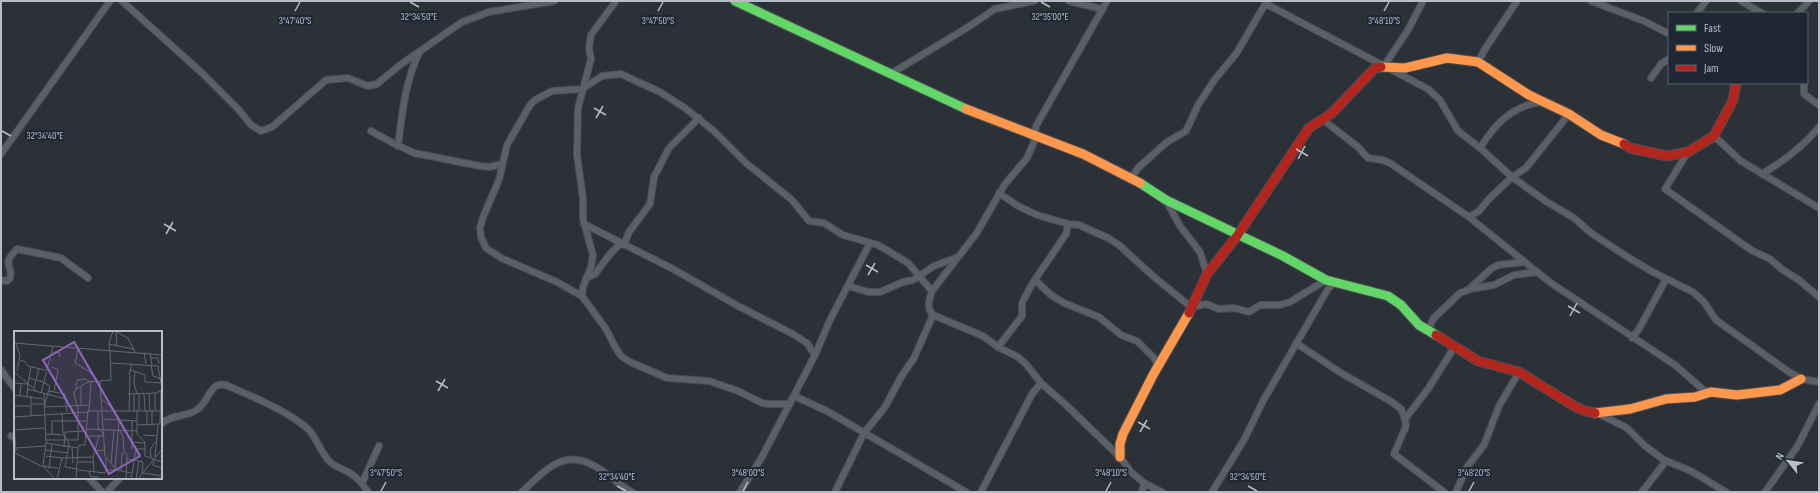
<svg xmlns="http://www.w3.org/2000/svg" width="1820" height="493" viewBox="0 0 1820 493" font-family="'Sofia Sans Condensed',sans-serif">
<rect width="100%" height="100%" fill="#2c3138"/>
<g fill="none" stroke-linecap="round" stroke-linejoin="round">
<!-- street casing -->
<g stroke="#4a4d53" stroke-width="8">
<g id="street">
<polyline points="122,1 201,72 239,110 251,125 261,131 272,127 326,80 348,78 368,86 377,84 400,65 462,22 489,12 554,1"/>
<polyline points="616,1 591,35 589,48 591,59 578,108 577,155 583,198 583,219 593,255 591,267 583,287 582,296 606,329 614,345 621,356 630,362 667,378 709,381 738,391 762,403 768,404 790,404"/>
<polyline points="1069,1 1102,9"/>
<path d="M 1107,1 L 1036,126 L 1034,142 L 1027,158 L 1005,184 L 976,234 L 932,291 C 929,301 926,307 933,315 L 983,336 L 998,347 L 1018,357 L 1026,364 L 1041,383 L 1066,405 L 1120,457 L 1131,472 L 1144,483 L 1162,492"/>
<polyline points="1591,1 1644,21 1669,34"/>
<polyline points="1741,1 1762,13"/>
<polyline points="1266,4 1428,89 1440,100 1458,131 1480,148 1512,177 1547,202 1574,218 1591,233 1626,256 1651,271 1693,292 1704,302 1716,320 1789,372 1801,379 1819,382"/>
<polyline points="1697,13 1706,1"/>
<polyline points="1798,13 1809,1"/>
<polyline points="1478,62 1485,49 1517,1"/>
<polyline points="1384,66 1408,30 1423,1"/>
<polyline points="892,73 965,29 995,9 1034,1"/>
<polyline points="1651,78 1661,64 1669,59"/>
<polyline points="1804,83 1804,94 1819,105"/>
<polyline points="1322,119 1358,147 1368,158 1382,160 1390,163 1469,217 1551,283 1675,365 1707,393"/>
<polyline points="371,131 391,142 414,153 480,166 490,167 502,164"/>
<polyline points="1714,136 1741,161 1819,208"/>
<path d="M 398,146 C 402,114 405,82 419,53"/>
<path d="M 1480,148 C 1495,124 1512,106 1541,102"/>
<polyline points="1688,152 1665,189 1751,250 1770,259 1783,270 1799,280 1819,297"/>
<polyline points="1,154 110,1"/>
<path d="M 1762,174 C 1784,161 1803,147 1819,127"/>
<polyline points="1131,178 1138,168 1167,142 1186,131 1198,105 1215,79 1236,54 1267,1"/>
<polyline points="999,193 1018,206 1037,215 1068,224 1079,225 1108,238 1119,245 1153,276 1191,307 1206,304 1219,309 1234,308 1249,312 1260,305 1280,305 1290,302 1326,280"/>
<polyline points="1166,200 1180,226 1200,252 1207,274"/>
<polyline points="1469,217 1479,211 1489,199 1512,177 1526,168 1569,114"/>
<polyline points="584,224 673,269 738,306 793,334 807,343 815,355"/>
<polyline points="624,245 629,232 650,204 654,177 669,148 699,118"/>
<polyline points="586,278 595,274 610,254 621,243"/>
<path d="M 1,280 L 7,281 L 10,278 C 14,265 0,266 17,249 L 61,258 L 88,278"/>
<polyline points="1035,280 1051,295 1064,303 1099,317 1121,335 1137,341 1154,358 1159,367"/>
<polyline points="849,286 868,292 880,292 903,282 913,280 934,266 958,257"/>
<polyline points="1470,289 1494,285 1514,275 1537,272"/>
<polyline points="582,296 557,282 501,258 486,248 481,237 480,228 483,217 499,180 507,145 530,105 535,100 552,91 582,89 602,76 621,74 660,92 685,108 715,132 746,163 792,200 809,221 824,223 843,235 878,245 890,252 908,263 932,291"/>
<polyline points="1428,329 1434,318 1460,293 1468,290 1492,268 1498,265 1524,262"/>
<polyline points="1632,338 1639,329 1666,279"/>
<polyline points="1296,343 1341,373 1392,402 1401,409 1405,419 1406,426 1394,454 1444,492"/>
<polyline points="998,347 1022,316 1022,303 1032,284 1066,234 1068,224"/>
<polyline points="1,370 15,389"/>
<polyline points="794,396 827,411 966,492"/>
<polyline points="1597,413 1627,428 1645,446 1664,460 1691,471 1726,492"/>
<polyline points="1405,419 1428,389 1455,346"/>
<path d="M 161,424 C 173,413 187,418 198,409 C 209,401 210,381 226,385 C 251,396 288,411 308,429 C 317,438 320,452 330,462 C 337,468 347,470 354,476 C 360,480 364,486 368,492"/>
<polyline points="11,436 15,438"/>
<polyline points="89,478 102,492"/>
<polyline points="362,483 379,446"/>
<polyline points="107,492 120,478"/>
<path d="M 522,492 C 549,466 568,445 604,472 C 614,479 622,487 632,492"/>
<polyline points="740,492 762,457 815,355 830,320 870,243"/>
<polyline points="835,492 864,433 885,407 901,377 914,358 933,315"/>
<polyline points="981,492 1032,394 1041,383"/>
<polyline points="1142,492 1144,483"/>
<polyline points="1212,492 1244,440 1263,401 1328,289 1334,283"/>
<polyline points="1456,492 1467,467 1484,445 1499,406 1519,372"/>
<polyline points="1642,492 1666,461"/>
<polyline points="1765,492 1797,447 1819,404"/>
</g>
</g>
<!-- fast casing -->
<g stroke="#4a4d53" stroke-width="11">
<g id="fast">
<polyline points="735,1 966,109"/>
<polyline points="1140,183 1166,200 1283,256 1326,280 1388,296 1401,305 1419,325 1436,335"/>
</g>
</g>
<!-- slow casing -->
<g stroke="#4a4d53" stroke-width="11">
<g id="slow">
<polyline points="1381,67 1405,68 1447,58 1478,62 1529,95 1569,114 1601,135 1624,144"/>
<polyline points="966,109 1083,154 1140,183"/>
<polyline points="1595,413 1630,409 1666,399 1695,397 1711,392 1737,395 1780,390 1801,379"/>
<polyline points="1120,457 1120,444 1123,434 1153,375 1189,313"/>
</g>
</g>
<!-- jam casing -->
<g stroke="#4a4d53" stroke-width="11">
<g id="jam">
<polyline points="1624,144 1630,148 1667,156 1688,152 1714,136 1733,100 1736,83"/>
<polyline points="1189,313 1207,274 1237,236 1309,128 1332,113 1375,68 1381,67"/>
<polyline points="1436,335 1478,361 1519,372 1574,406 1585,411 1595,413"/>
</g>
</g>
<!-- street -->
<use href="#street" stroke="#5b5f66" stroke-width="6"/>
<!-- fast -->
<use href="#fast" stroke="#63d668" stroke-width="9"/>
<!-- slow -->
<use href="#slow" stroke="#ff974d" stroke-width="9"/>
<!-- jam -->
<use href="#jam" stroke="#b3261e" stroke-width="9"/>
</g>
<!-- ticks -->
<path fill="none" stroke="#b6bdc9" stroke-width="1.5" d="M 410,2 L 419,7M 1041,2 L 1050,7M 295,11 L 300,2M 658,11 L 663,2M 1384,11 L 1389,2M 594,108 L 606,115M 596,118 L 603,106M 2,131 L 11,136M 1296,149 L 1308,156M 1298,159 L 1305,146M 164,224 L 176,231M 166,234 L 173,222M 866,265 L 878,272M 868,275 L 875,263M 1568,306 L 1580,313M 1570,316 L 1577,303M 436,381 L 448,388M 438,391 L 445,379M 1138,422 L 1150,429M 1140,432 L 1147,420M 617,486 L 626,491M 1248,486 L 1257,491M 381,491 L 386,482M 743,491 L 748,482M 1106,491 L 1111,482M 1469,491 L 1474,482"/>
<!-- overview -->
<g transform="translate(14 331)">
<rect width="148" height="148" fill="#2c3138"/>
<path fill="none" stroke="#636972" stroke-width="1" d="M 100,0 L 114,7 L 121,21M 102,2 L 103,14M 0,12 L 148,24M 2,13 L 6,24 L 3,40M 95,13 L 119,18M 64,18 L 61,32 L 76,41 L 86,52M 96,20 L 97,49 L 86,50 L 86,53 L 91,125 L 101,137M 96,20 L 95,12 L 99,0M 38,21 L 45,21 L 46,26M 130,21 L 132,33M 136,22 L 138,34M 137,27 L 144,27 L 145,33M 6,30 L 10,30 L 14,35 L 31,39M 97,32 L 144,35 L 148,58M 137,34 L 139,45 L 147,48M 38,36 L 44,39 L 40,60M 117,39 L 131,44 L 131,51 L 147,52M 0,41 L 24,61M 121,41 L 120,52 L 123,63M 115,44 L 118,32M 15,47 L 29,51M 29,51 L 36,55 L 30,76 L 76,74M 0,52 L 14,53M 14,52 L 17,36M 67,56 L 67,75M 20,57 L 25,38M 13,58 L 52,68M 62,58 L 63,49 L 72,48 L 77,52 L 75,80M 35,60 L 51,63 L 53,81M 27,62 L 39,15M 135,62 L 136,80M 141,62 L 141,80M 30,63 L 32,112 L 29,135 L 41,148M 114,63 L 142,62 L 148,59M 120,63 L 120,80M 125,63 L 125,80M 130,63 L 131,80M 0,64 L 29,68M 0,65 L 0,79M 6,65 L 7,53M 13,65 L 14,53M 88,69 L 95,74 L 99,80M 17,73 L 30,73M 0,75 L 17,75M 63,75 L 60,63 L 62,58 L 74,51 L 83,50M 84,80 L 84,97 L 90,104M 115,80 L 116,44M 123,80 L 123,103 L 131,111 L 131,125 L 148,131M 138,80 L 138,94M 48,82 L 49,101 L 55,113 L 51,136 L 64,138M 17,84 L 17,65M 0,86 L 74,81M 90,88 L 123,90M 118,90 L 118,118M 0,94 L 2,120 L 0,122M 123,94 L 146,93 L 147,59M 133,94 L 133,80M 72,98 L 123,100M 0,99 L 31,97M 106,100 L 109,106 L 110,120 L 113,123 L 112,148M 32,103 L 50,104M 38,103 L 38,90 L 73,90M 129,104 L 143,105M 71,105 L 90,105M 32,109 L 64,109 L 64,75M 117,111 L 131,112M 32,112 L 64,117M 50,116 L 51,101 L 71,100M 2,117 L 32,115M 58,117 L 59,132M 31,119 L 54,122M 81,120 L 85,104M 1,122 L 27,135 L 44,137M 32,125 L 48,127M 79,126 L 80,140M 137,126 L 136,119 L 141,111M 141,126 L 144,94M 113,128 L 125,130M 140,130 L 139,134 L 148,137M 64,131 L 80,131M 97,132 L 100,98M 35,138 L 38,113M 101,138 L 105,90M 64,139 L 91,142 L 92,139 L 103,139 L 117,142M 92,140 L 92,127M 107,140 L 108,122 L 111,122M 75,141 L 77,146 L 85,146M 129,142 L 148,145M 43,148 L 48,127 L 79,126 L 81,120 L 91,119M 62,148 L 64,117 L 65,114 L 71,114 L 74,80 L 148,80M 117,148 L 122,118 L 132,118M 122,148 L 125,130 L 129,131 L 128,142M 124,148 L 148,118"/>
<path fill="#9366c3" fill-opacity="0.15" stroke="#9366c3" stroke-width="2" d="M 60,11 L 126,125 L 95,143 L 29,29 Z"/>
<rect width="148" height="148" fill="none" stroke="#b6bdc9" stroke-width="2"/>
</g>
<g font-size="10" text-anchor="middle" fill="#b6bdc9" stroke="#1e2734" stroke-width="4" stroke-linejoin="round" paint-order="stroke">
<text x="419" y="20">32°34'50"E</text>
<text x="1050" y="20">32°35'00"E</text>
<text x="295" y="24">3°47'40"S</text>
<text x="658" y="24">3°47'50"S</text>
<text x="1384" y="24">3°48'10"S</text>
<text x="45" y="139">32°34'40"E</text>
<text x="386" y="476">3°47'50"S</text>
<text x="748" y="476">3°48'00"S</text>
<text x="1111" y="476">3°48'10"S</text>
<text x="1474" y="476">3°48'20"S</text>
<text x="617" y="480">32°34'40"E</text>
<text x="1248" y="480">32°34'50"E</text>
</g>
<!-- border -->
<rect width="1820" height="493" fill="none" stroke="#b6bdc9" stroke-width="4"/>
<!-- legend -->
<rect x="1668" y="12" width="140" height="72" fill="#1e2734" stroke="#5b6370"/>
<rect x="1676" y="25" width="20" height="6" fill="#63d668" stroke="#5b6370"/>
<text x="1704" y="32" font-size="12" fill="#b6bdc9">Fast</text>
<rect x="1676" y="45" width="20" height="6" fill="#ff974d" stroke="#5b6370"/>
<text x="1704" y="52" font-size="12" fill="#b6bdc9">Slow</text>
<rect x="1676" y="65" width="20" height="6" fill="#b3261e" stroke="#5b6370"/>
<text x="1704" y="72" font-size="12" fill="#b6bdc9">Jam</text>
<!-- north arrow -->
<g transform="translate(1788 461) rotate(300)" stroke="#1e2734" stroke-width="3" paint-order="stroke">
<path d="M0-3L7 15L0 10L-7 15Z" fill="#b6bdc9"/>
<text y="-6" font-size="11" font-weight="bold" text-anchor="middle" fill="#b6bdc9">N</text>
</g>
</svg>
